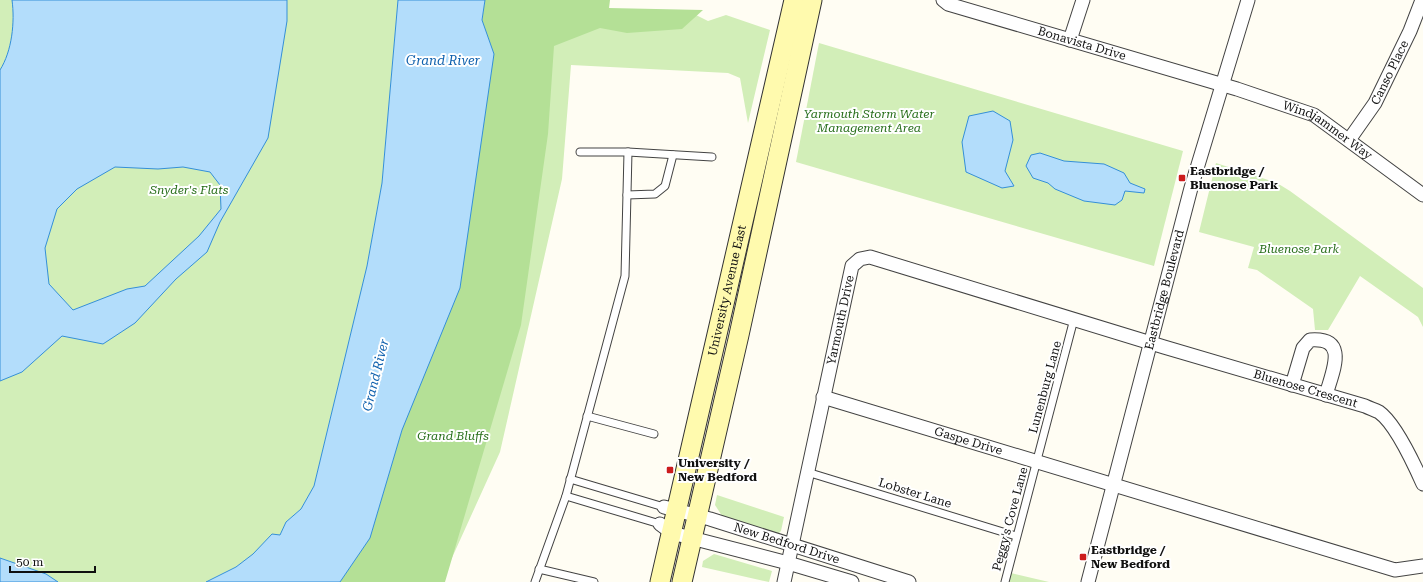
<svg xmlns="http://www.w3.org/2000/svg" width="1423" height="582" viewBox="0 0 1423 582" font-family="'Roboto Serif',serif">
<rect width="100%" height="100%" fill="#fffdf3"/>
<!-- green -->
<g fill="#d2eeb8">
<polygon points="0,0 398,0 382,183 367,266 314,486 301,509 286,522 280,535 236,567 206,582 58,582 46,574 0,558"/>
<polygon points="694,14 708,21 726,15 770,30 748,123 740,78 728,73 571,65 562,179 500,452 441,582 340,582 482,20"/>
<polygon points="819,43 1183,151 1154,266 796,162"/>
<polygon points="1216,163 1277,183 1290,191 1423,288 1423,327 1418,317 1360,276 1328,330 1315,330 1313,309 1257,270 1248,268 1254,247 1199,232"/>
<polygon points="717,495 784,517 781,531 776,536 726,522 715,505"/>
<polygon points="714,554 772,571 769,582 702,567 703,561"/>
<polygon points="1011,573 1049,582 1009,582"/>
</g>
<!-- forest -->
<polygon fill="#b4e096" points="485,0 610,0 609,8 703,10 682,29 627,33 600,28 554,46 548,134 521,325 445,582 340,582 370,538 402,430 494,54 482,20"/>
<!-- water -->
<g fill="#b3ddfb" stroke="#348fd8" fill-rule="evenodd">
<path d="M 12,0 L 287,0 L 287,21 L 268,138 L 220,222 L 207,252 L 176,279 L 135,323 L 103,344 L 62,336 L 22,372 L 0,381 L 0,70 C 12,51 15,22 12,0 ZM 115,167 L 158,169 L 183,167 L 210,172 L 220,185 L 221,209 L 199,236 L 145,286 L 127,289 L 73,310 L 49,284 L 45,248 L 57,209 L 77,189 Z"/>
<polygon points="398,0 485,0 482,20 494,54 460,288 402,430 370,538 340,582 206,582 236,567 253,554 272,534 280,535 286,522 301,509 314,486 367,266 382,183"/>
<polygon points="993,111 1010,121 1013,140 1005,171 1014,186 1002,188 966,172 962,142 969,116"/>
<polygon points="1040,153 1064,161 1104,164 1124,173 1130,183 1145,189 1144,193 1125,191 1122,200 1115,205 1084,201 1055,189 1048,183 1033,178 1026,166 1031,155"/>
<polygon points="0,558 46,574 58,582 0,582"/>
</g>
<g fill="none" stroke-linecap="round" stroke-linejoin="round">
<!-- lane casing -->
<g stroke="#434343" stroke-width="9">
<g id="lane">
<polyline points="580,152 628,152 712,157"/>
<polyline points="627,195 655,194 665,186 673,155"/>
<polyline points="587,416 654,434"/>
<polyline points="807,472 1016,536"/>
<polyline points="570,479 664,507"/>
<polyline points="566,496 660,524"/>
<polyline points="539,569 594,582"/>
<polyline points="535,582 566,496 625,276 628,152"/>
<polyline points="1005,582 1074,319"/>
</g>
</g>
<!-- street casing -->
<g stroke="#434343" stroke-width="15">
<g id="street">
<path id="s1" d="M 943,0 L 948,4 L 1237,89 L 1314,115 L 1423,195"/>
<polyline points="1070,40 1083,0"/>
<path id="s2" d="M 1349,140 L 1375,103 L 1410,31 L 1422,0"/>
<path d="M 1292,385 L 1303,348 L 1310,340 C 1350,337 1332,372 1326,395"/>
<path id="s3" d="M 823,397 L 1395,570 L 1423,566"/>
<path id="s4" d="M 664,507 L 710,519 L 909,582"/>
<polyline points="660,524 672,533 788,563 852,582"/>
<path id="s5" d="M 784,582 L 852,266 L 860,259 L 870,257 L 1164,347 L 1365,406 C 1369,408 1375,410 1379,412 C 1396,424 1415,466 1423,484"/>
<path id="s6" d="M 1088,582 L 1191,188 L 1248,0"/>
</g>
</g>
<!-- secondary casing -->
<g stroke="#323232" stroke-width="21">
<g id="secondary">
<path id="s7" d="M 660,582 L 794,0"/>
<polyline points="682,582 739,335 812,0"/>
</g>
</g>
<!-- lane -->
<use href="#lane" stroke="#fff" stroke-width="7"/>
<!-- street -->
<use href="#street" stroke="#fff" stroke-width="13"/>
<!-- secondary -->
<use href="#secondary" stroke="#fffaae" stroke-width="19"/>
</g>
<!-- markers -->
<g fill="#cc1c1c" stroke="#fff" stroke-width="1.5">
<rect x="1178" y="174" width="8" height="8" rx="2"/>
<rect x="666" y="466" width="8" height="8" rx="2"/>
<rect x="1079" y="553" width="8" height="8" rx="2"/>
</g>
<g text-anchor="middle" stroke-width="4" stroke-linejoin="round" paint-order="stroke">
<!-- street labels -->
<g font-size="12" fill="#101010" stroke="#fff">
<text dy="4" stroke="none"><textPath href="#s1" startOffset="146">Bonavista Drive</textPath></text>
<text dy="4" stroke="none"><textPath href="#s2" startOffset="79">Canso Place</textPath></text>
<text dy="4" stroke="none"><textPath href="#s1" startOffset="408">Windjammer Way</textPath></text>
<text dy="4" stroke="none"><textPath href="#s6" startOffset="302">Eastbridge Boulevard</textPath></text>
<text dy="4" stroke="none"><textPath href="#s7" startOffset="299">University Avenue East</textPath></text>
<text dy="4" stroke="none"><textPath href="#s5" startOffset="268">Yarmouth Drive</textPath></text>
<text transform="translate(1045 387) rotate(-75)" y="4">Lunenburg Lane</text>
<text dy="4" stroke="none"><textPath href="#s5" startOffset="799">Bluenose Crescent</textPath></text>
<text dy="4" stroke="none"><textPath href="#s3" startOffset="152">Gaspe Drive</textPath></text>
<text transform="translate(915 493) rotate(17)" y="4">Lobster Lane</text>
<text transform="translate(1010 519) rotate(-75)" y="4">Peggy's Cove Lane</text>
<text dy="4" stroke="none"><textPath href="#s4" startOffset="128">New Bedford Drive</textPath></text>
</g>
<!-- park labels -->
<g font-size="12" font-style="italic" fill="#276e1a" stroke="#fff">
<text x="869" y="118">Yarmouth Storm Water<tspan x="869" dy="14">Management Area</tspan></text>
<text x="189" y="194">Snyder's Flats</text>
<text x="1299" y="253">Bluenose Park</text>
<text x="453" y="440">Grand Bluffs</text>
</g>
<!-- poi labels -->
<g font-size="12" font-weight="bold" fill="#101010" stroke="#fff" text-anchor="start">
<text x="1190" y="175">Eastbridge /<tspan x="1190" dy="14">Bluenose Park</tspan></text>
<text x="678" y="467">University /<tspan x="678" dy="14">New Bedford</tspan></text>
<text x="1091" y="554">Eastbridge /<tspan x="1091" dy="14">New Bedford</tspan></text>
</g>
<!-- water labels -->
<g font-size="13" font-style="italic" fill="#0e60ad" stroke="#fff">
<text x="443" y="65">Grand River</text>
<text transform="translate(375 375) rotate(-76)" y="5">Grand River</text>
</g>
</g>
<!-- scale -->
<path d="M10 566v6h85v-6" fill="none" stroke="#101010" stroke-width="2"/>
<text x="16" y="566" font-size="12" fill="#101010" stroke="#ffffff" stroke-width="3" paint-order="stroke">50 m</text>
</svg>
